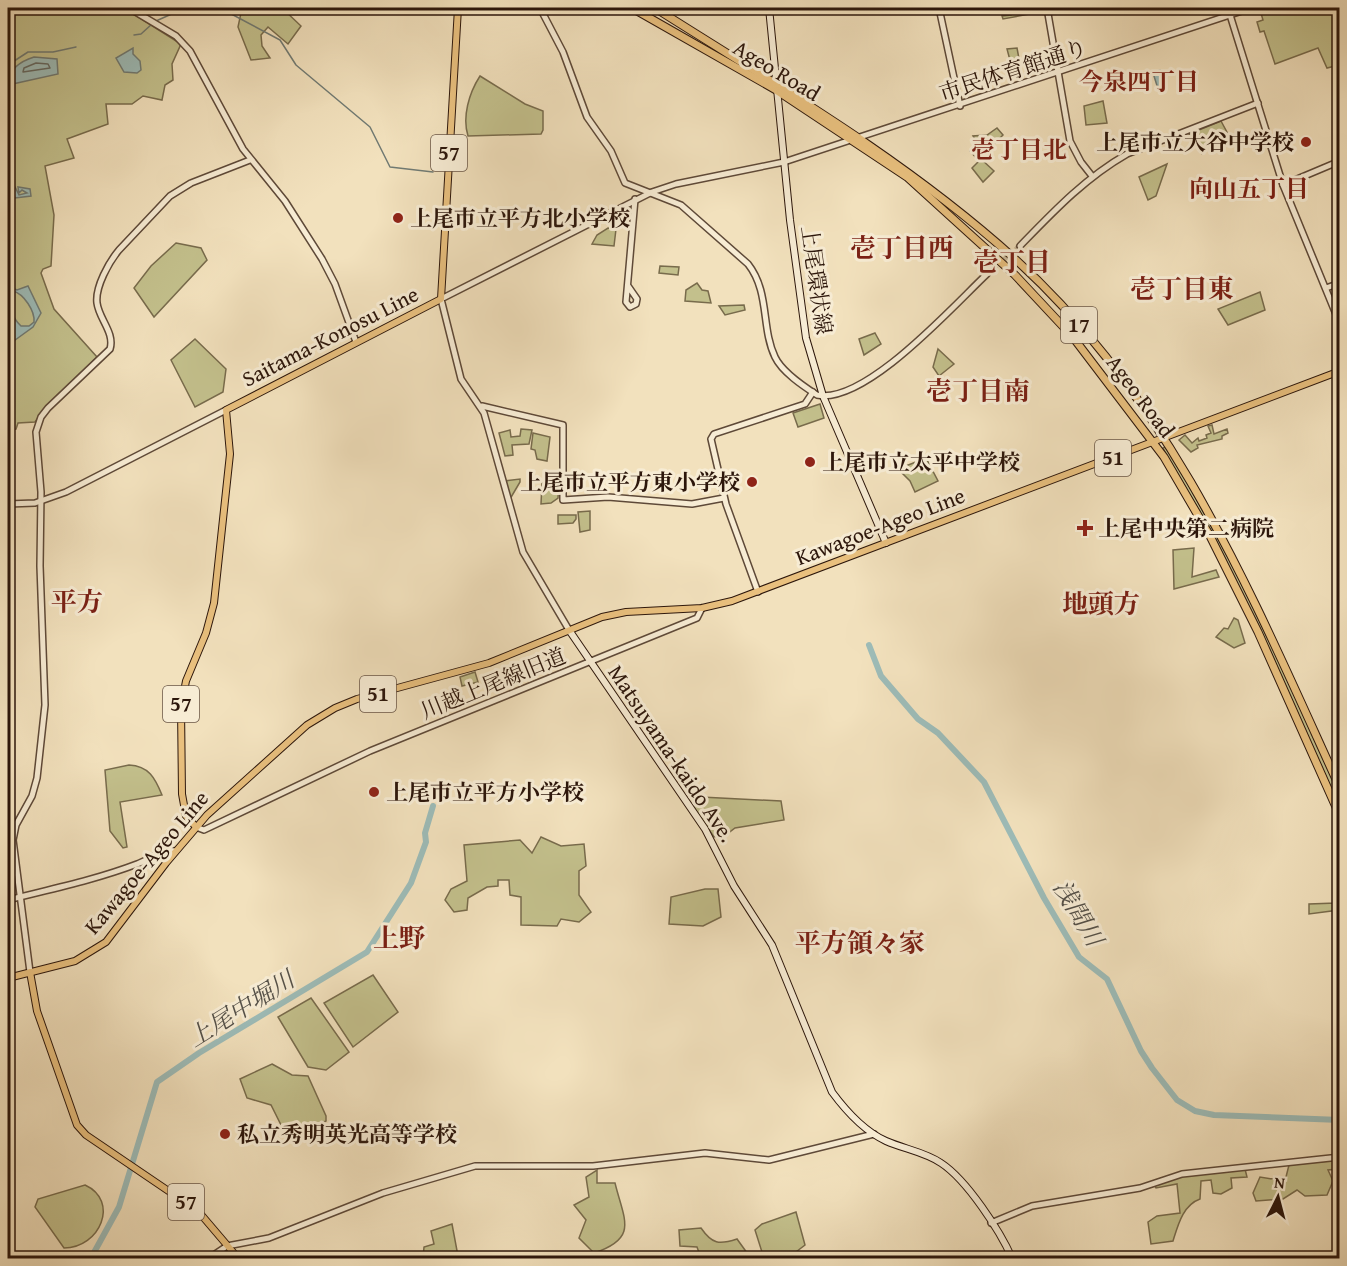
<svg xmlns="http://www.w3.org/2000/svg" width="1347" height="1266" viewBox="0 0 1347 1266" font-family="'Gentium Book Plus','Noto Serif JP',serif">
<rect width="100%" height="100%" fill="#f2e1bd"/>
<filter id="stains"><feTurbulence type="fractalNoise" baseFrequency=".00333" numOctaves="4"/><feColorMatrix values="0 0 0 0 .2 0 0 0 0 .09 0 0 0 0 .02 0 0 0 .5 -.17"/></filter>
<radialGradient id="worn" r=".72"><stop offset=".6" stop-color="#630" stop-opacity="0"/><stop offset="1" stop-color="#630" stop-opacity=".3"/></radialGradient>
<!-- green -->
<g fill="#c3c08c" stroke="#786b4c" stroke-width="1.5">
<polygon points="8,8 124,8 181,44 172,64 173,80 165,85 162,100 143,96 132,104 106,104 108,124 67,139 74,158 45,166 54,215 51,266 43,269 41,273 54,309 97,357 46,407 35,422 18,423 16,429 8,431"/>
<polygon points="232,8 282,8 301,26 288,44 268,27 261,35 262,46 270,58 251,60 238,27 241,13"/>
<polygon points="1010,8 1029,8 1030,14 1003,19 1002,16 1011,15"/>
<polygon points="1267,8 1339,8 1339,65 1327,68 1318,48 1275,64 1264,31 1260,32 1257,22 1263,20 1260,10"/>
<polygon points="1017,48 1020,64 1012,68 1007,49"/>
<path d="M 480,76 L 525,104 L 543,111 L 543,130 L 541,134 L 468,136 C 462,117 469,93 480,76 Z"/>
<polygon points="1103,101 1107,123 1086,125 1084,106"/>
<polygon points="1221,121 1228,134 1202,154 1189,134"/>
<polygon points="997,128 1003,135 978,160 970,151 978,144 973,136 987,135"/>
<polygon points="981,159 994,171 983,182 972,168"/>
<polygon points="1167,164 1156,196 1148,200 1139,177"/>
<polygon points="608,228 616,229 614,246 592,244 597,235"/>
<polygon points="176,243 201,248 207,260 154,317 134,288 151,266"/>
<polygon points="660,266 679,267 678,275 659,273"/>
<polygon points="697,283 702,290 708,291 711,303 685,301 686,290"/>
<polygon points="1260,292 1265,310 1228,325 1218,309"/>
<polygon points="744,305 745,310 725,315 719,306"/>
<polygon points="875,333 881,344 864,355 859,339"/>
<polygon points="195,339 226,369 223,392 195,407 171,360"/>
<polygon points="938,349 954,364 939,376 933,367"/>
<polygon points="820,404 824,418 798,427 793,413"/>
<polygon points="1212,425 1214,434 1227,429 1228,433 1222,436 1222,439 1197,445 1198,448 1191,452 1179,440 1185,435 1192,443 1198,438 1199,441 1207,438 1206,435 1211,433 1208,426"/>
<polygon points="521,429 532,430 529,444 512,445 513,455 505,456 499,433 510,430 511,437 520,436"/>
<polygon points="533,433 550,437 547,461 537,459 535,450 531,449"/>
<polygon points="1167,446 1255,606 1339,792 1339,810 1273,660 1166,454 1163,448"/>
<polygon points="926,458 938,481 915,492 910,481 898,469"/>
<polygon points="520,479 520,482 510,499 505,481"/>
<polygon points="542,483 559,483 558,498 551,503 541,504"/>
<polygon points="590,511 590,530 580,532 578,512"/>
<polygon points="558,515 576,515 576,519 573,523 558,524"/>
<polygon points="1194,548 1192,577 1216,570 1219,577 1174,589 1173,550"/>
<polygon points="1234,618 1238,620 1245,643 1234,648 1216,637 1224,628 1228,629"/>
<polygon points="475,672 478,682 462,686 460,677"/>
<path d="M 129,765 C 149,766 155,778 162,795 L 120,802 L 127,847 L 123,848 L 110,831 L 105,770 Z"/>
<polygon points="701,797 781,801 784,820 735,828 727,834 714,837 693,807"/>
<polygon points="541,837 561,846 584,844 586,866 579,871 579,895 591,912 579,922 561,919 557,926 521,925 521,897 510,895 509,880 498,880 498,886 487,887 468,898 467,910 454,912 445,900 451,889 467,881 464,845 520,840 532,853"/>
<polygon points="1335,887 1339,887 1339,910 1309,914 1309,904 1336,903"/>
<polygon points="705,889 718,889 721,917 703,926 669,924 671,897"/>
<polygon points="373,975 398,1012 353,1047 324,1003"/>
<polygon points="311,998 349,1052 326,1070 308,1067 278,1017"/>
<polygon points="272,1064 292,1075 308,1076 326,1116 326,1121 288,1139 271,1105 247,1098 240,1079"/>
<polygon points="1339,1160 1339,1169 1328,1170 1333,1181 1327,1195 1305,1196 1297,1190 1283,1199 1256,1201 1253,1193 1260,1177 1285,1181 1289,1165"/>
<path d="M 1245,1169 L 1247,1177 L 1231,1178 L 1232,1188 L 1221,1194 L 1213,1193 L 1211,1180 L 1201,1181 L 1200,1199 C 1183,1205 1178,1225 1173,1241 L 1151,1244 L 1148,1222 L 1157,1216 L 1180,1213 L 1177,1184 L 1156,1188 L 1154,1185 L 1182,1176 Z"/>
<path d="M 597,1170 L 597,1183 L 615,1183 C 624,1220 639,1238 594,1253 L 579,1238 L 586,1220 L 574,1205 L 589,1197 L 586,1177 Z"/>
<path d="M 85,1185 C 120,1201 100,1248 64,1248 L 35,1207 L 38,1199 Z"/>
<path d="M 796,1212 L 805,1245 L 788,1258 L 701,1258 L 697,1247 L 680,1246 L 679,1230 L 701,1228 C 712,1244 719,1245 737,1239 L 750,1257 L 762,1252 L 755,1230 L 762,1224 Z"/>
<polygon points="452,1224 458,1256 451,1258 423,1258 424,1247 434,1244 431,1231"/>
</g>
<!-- water -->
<g fill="#9dbcb8" stroke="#707a73" stroke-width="1.5" fill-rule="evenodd">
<polygon points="133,48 133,54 140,61 141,70 137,73 124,72 116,58"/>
<path d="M 34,57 L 57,59 L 58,74 L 8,85 C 7,70 21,61 34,57 Z"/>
<polygon points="1160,70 1166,89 1159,92 1153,73"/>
<polygon points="11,186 15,187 19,195 27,193 22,190 19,193 18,187 30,189 31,196 15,198"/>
<path d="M 8,286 L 17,290 L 28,286 L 41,313 L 33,327 L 11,343 L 8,338 ZM 13,291 C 24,294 35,311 34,322 L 29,326 L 21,326 C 12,318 8,304 9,292 Z"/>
</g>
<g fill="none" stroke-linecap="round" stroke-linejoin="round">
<!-- shore -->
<polygon stroke="#646962" stroke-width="1.5" points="36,63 48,64 50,68 23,72 24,68"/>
<!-- stream -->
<g stroke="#707a73" stroke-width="1.5">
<polyline points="220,8 280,40 296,65 370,127 390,167 433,172"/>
<polyline points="156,21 185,8"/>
<polyline points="134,35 141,34 152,24"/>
<polyline points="8,65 28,52 53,52 76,47"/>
</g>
<!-- river -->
<g stroke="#9dbcb8" stroke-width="6">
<polyline points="869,645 881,676 918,719 938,733 984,782 1044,898 1079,957 1107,979 1141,1051 1152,1068 1177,1100 1195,1111 1214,1115 1340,1120"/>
<polyline points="91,1258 119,1207 157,1082 199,1053 367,952 411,883 426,842 425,833 433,806"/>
</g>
<!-- tertiary-tunnel -->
<polyline stroke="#cab899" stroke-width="5" stroke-dasharray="5 2.5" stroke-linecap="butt" points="987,274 1020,246"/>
<!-- tertiary casing -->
<g stroke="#5e4938" stroke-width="8">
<g id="tertiary">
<polyline points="129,8 176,36 190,51 243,149 285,201 322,259 335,284 356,342"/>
<path d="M 540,8 L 563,52 L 587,117 L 611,151 L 625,183 L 681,205 L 748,264 C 770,292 761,328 775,357 C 782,372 803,386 817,395 C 865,405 953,306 987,274"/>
<polyline points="939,8 960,106"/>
<polyline points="1047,8 1070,141 1081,162 1092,176"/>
<polyline points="1230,15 1283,185 1340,324"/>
<polyline points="1283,185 1340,161"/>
<path d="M 1020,246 C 1053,212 1085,178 1127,154 L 1258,103"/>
<polyline points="628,286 637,299 636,304 630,307 626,302 635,199"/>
<polyline points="1326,288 1340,283"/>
<polyline points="482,406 563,425 563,500 608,497 692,504 724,498"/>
<polyline points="8,504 35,503 66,492 226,410"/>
<polyline points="758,592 726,504 711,439 714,434 805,404 813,392"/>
<polyline points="569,630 523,552 484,413 461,379 441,299 652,192 676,184 784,162 1251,8"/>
<polyline points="196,827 204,830 370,751 697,618 702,608"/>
<path d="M 8,900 C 51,889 95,880 137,864 C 149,860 162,848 175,851"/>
<path d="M 30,972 L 13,840 L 16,825 L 32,796 L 37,778 L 45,705 L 40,566 L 41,492 L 36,432 L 41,417 L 48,408 L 110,349 C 115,333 99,319 97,303 C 95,287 109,262 119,250 L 170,196 L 191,183 L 250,160"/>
<polyline points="991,1223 1032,1206 1140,1188 1182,1174 1340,1157"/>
<polyline points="209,1258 227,1246 269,1238 383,1193 475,1166 593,1166 705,1153 769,1160 874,1134"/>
</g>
</g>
<!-- secondary casing -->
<g stroke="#2c160b" stroke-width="8">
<g id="secondary">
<polyline points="769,8 790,220 806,338 823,396 886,543"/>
<path d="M 569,630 L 705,829 L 734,886 L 772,945 L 832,1092 C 846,1111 864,1131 886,1141 C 904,1149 925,1152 941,1163 C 967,1180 1000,1231 1012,1258"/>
</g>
</g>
<!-- primary casing -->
<g stroke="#2c160b" stroke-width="8">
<g id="primary">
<polyline points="196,827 186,816 182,794 181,707 186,681 206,633 214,603 230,454 226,410 441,299 458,8"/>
<polyline points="30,972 37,1011 77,1125 86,1135 198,1211 238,1258"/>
<polyline points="8,978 75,961 106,942 166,863 207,815 307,725 335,708 357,699 489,663 602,617 626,612 702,608 732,601 1340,371"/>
</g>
</g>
<!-- trunk casing -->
<g stroke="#2c160b" stroke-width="9">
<g id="trunk">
<polyline points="632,8 776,90 907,177 1015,275 1072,336 1164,457 1210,536 1258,632 1340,816"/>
<path d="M 655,8 C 778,86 904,159 1014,258 C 1173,401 1253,598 1340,788"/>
</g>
</g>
<!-- tertiary -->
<use href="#tertiary" stroke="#f7ecd4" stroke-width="5"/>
<!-- secondary -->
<use href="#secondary" stroke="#f7ecd4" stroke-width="6"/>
<!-- primary -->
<use href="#primary" stroke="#e9c07e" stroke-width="6"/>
<!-- trunk -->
<use href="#trunk" stroke="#e9c07e" stroke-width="7"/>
</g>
<!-- markers -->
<g fill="#8f2418" stroke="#f7ecd4" stroke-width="2">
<circle cx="1306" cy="142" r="6"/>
<circle cx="398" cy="218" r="6"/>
<circle cx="810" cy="462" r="6"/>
<circle cx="752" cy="482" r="6"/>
<path d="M1082 519h6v6h6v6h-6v6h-6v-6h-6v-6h6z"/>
<circle cx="374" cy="792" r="6"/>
<circle cx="225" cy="1134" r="6"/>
</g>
<g text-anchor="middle" stroke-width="6" stroke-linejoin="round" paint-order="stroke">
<!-- shield labels -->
<g fill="#f7ecd4" stroke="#695647" stroke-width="1.5">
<rect x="431" y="135" width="36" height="36" rx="4.5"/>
<rect x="1061" y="307" width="36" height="36" rx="4.5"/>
<rect x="1095" y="440" width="36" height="36" rx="4.5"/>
<rect x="360" y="676" width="36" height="36" rx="4.5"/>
<rect x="163" y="686" width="36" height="36" rx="4.5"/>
<rect x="168" y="1184" width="36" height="36" rx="4.5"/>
</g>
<g font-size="21" font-weight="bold" fill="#2c160b">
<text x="449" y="160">57</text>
<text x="1079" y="332">17</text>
<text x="1113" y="465">51</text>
<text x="378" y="701">51</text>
<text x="181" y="711">57</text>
<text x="186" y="1209">57</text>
</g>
<!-- street labels -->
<g font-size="22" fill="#2c160b" stroke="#f7ecd4">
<text transform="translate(777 70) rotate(31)" y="8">Ageo Road</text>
<text transform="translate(1013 70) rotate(-18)" y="8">市民体育館通り</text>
<text transform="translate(817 280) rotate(82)" y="8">上尾環状線</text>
<text transform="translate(330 336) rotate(-27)" y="8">Saitama-Konosu Line</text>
<text transform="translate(1141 396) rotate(53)" y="8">Ageo Road</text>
<text transform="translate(880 526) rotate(-21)" y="8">Kawagoe-Ageo Line</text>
<text transform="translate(493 683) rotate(-22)" y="8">川越上尾線旧道</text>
<text transform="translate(672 753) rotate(56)" y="8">Matsuyama-kaido Ave.</text>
<text transform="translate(146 862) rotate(-50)" y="8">Kawagoe-Ageo Line</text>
</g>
<!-- poi labels -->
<g font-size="22" font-weight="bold" fill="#2c160b" stroke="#f7ecd4" text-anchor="start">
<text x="1294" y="150" text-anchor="end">上尾市立大谷中学校</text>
<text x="410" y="226">上尾市立平方北小学校</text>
<text x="822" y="470">上尾市立太平中学校</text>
<text x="740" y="490" text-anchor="end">上尾市立平方東小学校</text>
<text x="1098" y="536">上尾中央第二病院</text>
<text x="386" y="800">上尾市立平方小学校</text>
<text x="237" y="1142">私立秀明英光高等学校</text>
</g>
<!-- neighbourhood labels -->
<g font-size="24" font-weight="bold" fill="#7a1f14" stroke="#f7ecd4">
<text x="1139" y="90">今泉四丁目</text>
<text x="1019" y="158">壱丁目北</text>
<text x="1249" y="197">向山五丁目</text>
</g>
<!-- water labels -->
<g font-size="24" font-style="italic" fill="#545048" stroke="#f7ecd4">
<text transform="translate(1078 913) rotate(59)" y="8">浅間川</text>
<text transform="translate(241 1009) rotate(-32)" y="8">上尾中堀川</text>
</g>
<!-- quarter labels -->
<g font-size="26" font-weight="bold" fill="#7a1f14" stroke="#f7ecd4">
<text x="902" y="257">壱丁目西</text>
<text x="1012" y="271">壱丁目</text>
<text x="1182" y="298">壱丁目東</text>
<text x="978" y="400">壱丁目南</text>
<text x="77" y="611">平方</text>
<text x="1101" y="613">地頭方</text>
<text x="399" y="947">上野</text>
<text x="860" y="952">平方領々家</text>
</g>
</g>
<!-- margin -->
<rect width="1347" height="1266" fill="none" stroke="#f2e1bd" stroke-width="30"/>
<rect x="9" y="9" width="1329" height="1248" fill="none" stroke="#2c160b" stroke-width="3"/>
<rect x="15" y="15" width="1317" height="1236" fill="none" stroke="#2c160b" stroke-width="1.5"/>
<!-- north arrow -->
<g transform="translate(1278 1197) rotate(6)" stroke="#f7ecd4" stroke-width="4.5" paint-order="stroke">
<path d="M0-4.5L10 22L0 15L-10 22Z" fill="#2c160b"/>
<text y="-9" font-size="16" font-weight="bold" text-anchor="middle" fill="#2c160b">N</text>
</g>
<rect width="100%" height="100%" filter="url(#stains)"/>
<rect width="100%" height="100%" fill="url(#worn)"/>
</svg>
